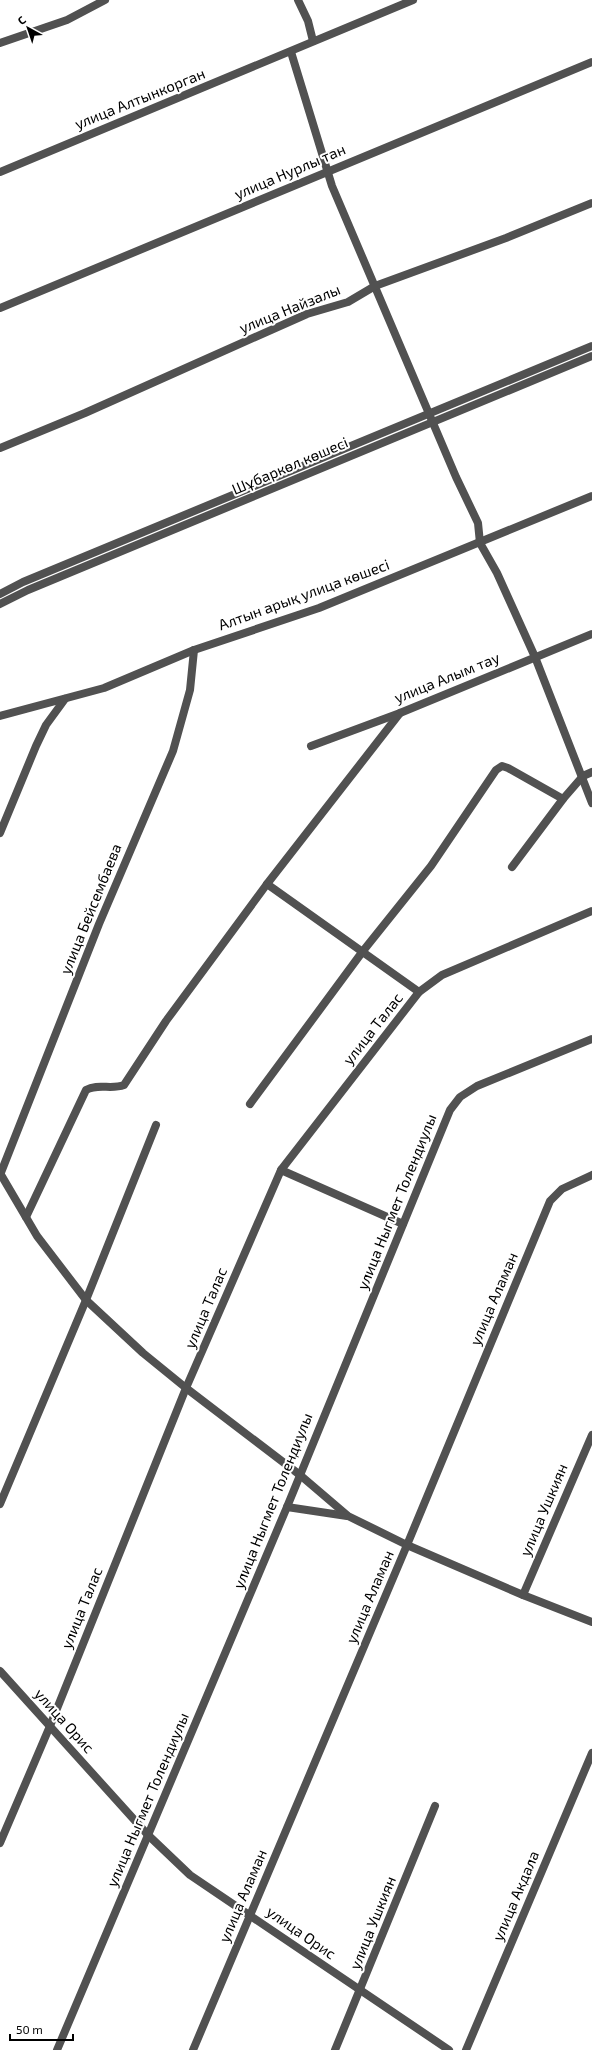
<svg xmlns="http://www.w3.org/2000/svg" width="592" height="2050" viewBox="0 0 592 2050" font-family="'Exo 2',sans-serif">
<rect width="100%" height="100%" fill="#fff"/>
<g fill="none" stroke-linecap="round" stroke-linejoin="round">
<!-- minor -->
<g stroke="#515151" stroke-width="8">
<polyline points="298,0 308,21 313,41"/>
<polyline points="0,43 67,20 105,0"/>
<polyline points="291,52 332,186 456,477 478,523 480,543 497,573 535,657 592,803"/>
<polyline points="0,172 413,0"/>
<polyline points="0,308 592,62"/>
<polyline points="0,448 85,413 307,314 348,302 375,286 506,238 592,203"/>
<polyline points="0,716 104,688 194,650 319,608 592,496"/>
<polyline points="311,746 400,713 592,634"/>
<polyline points="0,833 36,746 46,725 65,699"/>
<polyline points="512,867 563,799"/>
<polyline points="267,884 400,713"/>
<polyline points="250,1104 363,951 431,866 496,770 502,766 508,768 563,799 583,776 592,772"/>
<polyline points="281,1170 403,1224"/>
<polyline points="0,1173 37,1236 86,1300 143,1353 186,1388 300,1475 348,1516 407,1545 523,1595 592,1622"/>
<polyline points="0,1175 99,924 173,751 190,690 194,650"/>
<path d="M 26,1217 L 86,1090 C 98,1083 111,1090 124,1085 L 166,1021 L 267,884 L 419,992"/>
<polyline points="0,1504 86,1300 156,1125"/>
<polyline points="287,1507 347,1516"/>
<polyline points="523,1595 592,1435"/>
<polyline points="0,1671 148,1835 190,1875 449,2050"/>
<polyline points="0,1843 50,1726 186,1388 281,1170 419,992 442,975 592,911"/>
<polyline points="57,2050 287,1507 450,1110 460,1097 477,1086 592,1039"/>
<polyline points="193,2050 407,1545 550,1201 562,1189 592,1175"/>
<polyline points="335,2050 435,1806"/>
<polyline points="466,2050 592,1753"/>
</g>
<!-- tertiary -->
<g stroke="#515151" stroke-width="8">
<polyline points="0,594 23,582 592,346"/>
<polyline points="0,604 28,590 592,356"/>
</g>
</g>
<g text-anchor="middle" stroke-width="4" stroke-linejoin="round" paint-order="stroke">
<!-- street labels -->
<g font-size="15" fill="#000" stroke="#fff">
<text transform="translate(140 99) rotate(-22)" y="5">улица Алтынкорган</text>
<text transform="translate(290 172) rotate(-23)" y="5">улица Нурлы тан</text>
<text transform="translate(290 309) rotate(-22)" y="5">улица Найзалы</text>
<text transform="translate(290 466) rotate(-23)" y="5">Шұбаркөл көшесі</text>
<text transform="translate(304 595) rotate(-20)" y="5">Алтын арық улица көшесі</text>
<text transform="translate(447 678) rotate(-22)" y="5">улица Алым тау</text>
<text transform="translate(91 909) rotate(-68)" y="5">улица Бейсембаева</text>
<text transform="translate(373 1029) rotate(-52)" y="5">улица Талас</text>
<text transform="translate(397 1202) rotate(-68)" y="5">улица Ныгмет Толендиулы</text>
<text transform="translate(494 1299) rotate(-67)" y="5">улица Аламан</text>
<text transform="translate(206 1308) rotate(-67)" y="5">улица Талас</text>
<text transform="translate(273 1501) rotate(-68)" y="5">улица Ныгмет Толендиулы</text>
<text transform="translate(544 1510) rotate(-67)" y="5">улица Ушкиян</text>
<text transform="translate(370 1597) rotate(-67)" y="5">улица Аламан</text>
<text transform="translate(82 1608) rotate(-68)" y="5">улица Талас</text>
<text transform="translate(64 1721) rotate(48)" y="5">улица Орис</text>
<text transform="translate(148 1800) rotate(-67)" y="5">улица Ныгмет Толендиулы</text>
<text transform="translate(243 1896) rotate(-67)" y="5">улица Аламан</text>
<text transform="translate(516 1896) rotate(-67)" y="5">улица Акдала</text>
<text transform="translate(373 1923) rotate(-68)" y="5">улица Ушкиян</text>
<text transform="translate(301 1933) rotate(35)" y="5">улица Орис</text>
</g>
</g>
<!-- north arrow -->
<g transform="translate(28 28) rotate(320)" stroke="#ffffff" stroke-width="3" paint-order="stroke">
<path d="M0-3L7 15L0 10L-7 15Z" fill="#000000"/>
<text y="-6" font-size="11" font-weight="bold" text-anchor="middle" fill="#000000">С</text>
</g>
<!-- scale -->
<path d="M10 2034v6h63v-6" fill="none" stroke="#000000" stroke-width="2"/>
<text x="16" y="2034" font-size="12" fill="#000000" stroke="#ffffff" stroke-width="3" paint-order="stroke">50 m</text>
</svg>
